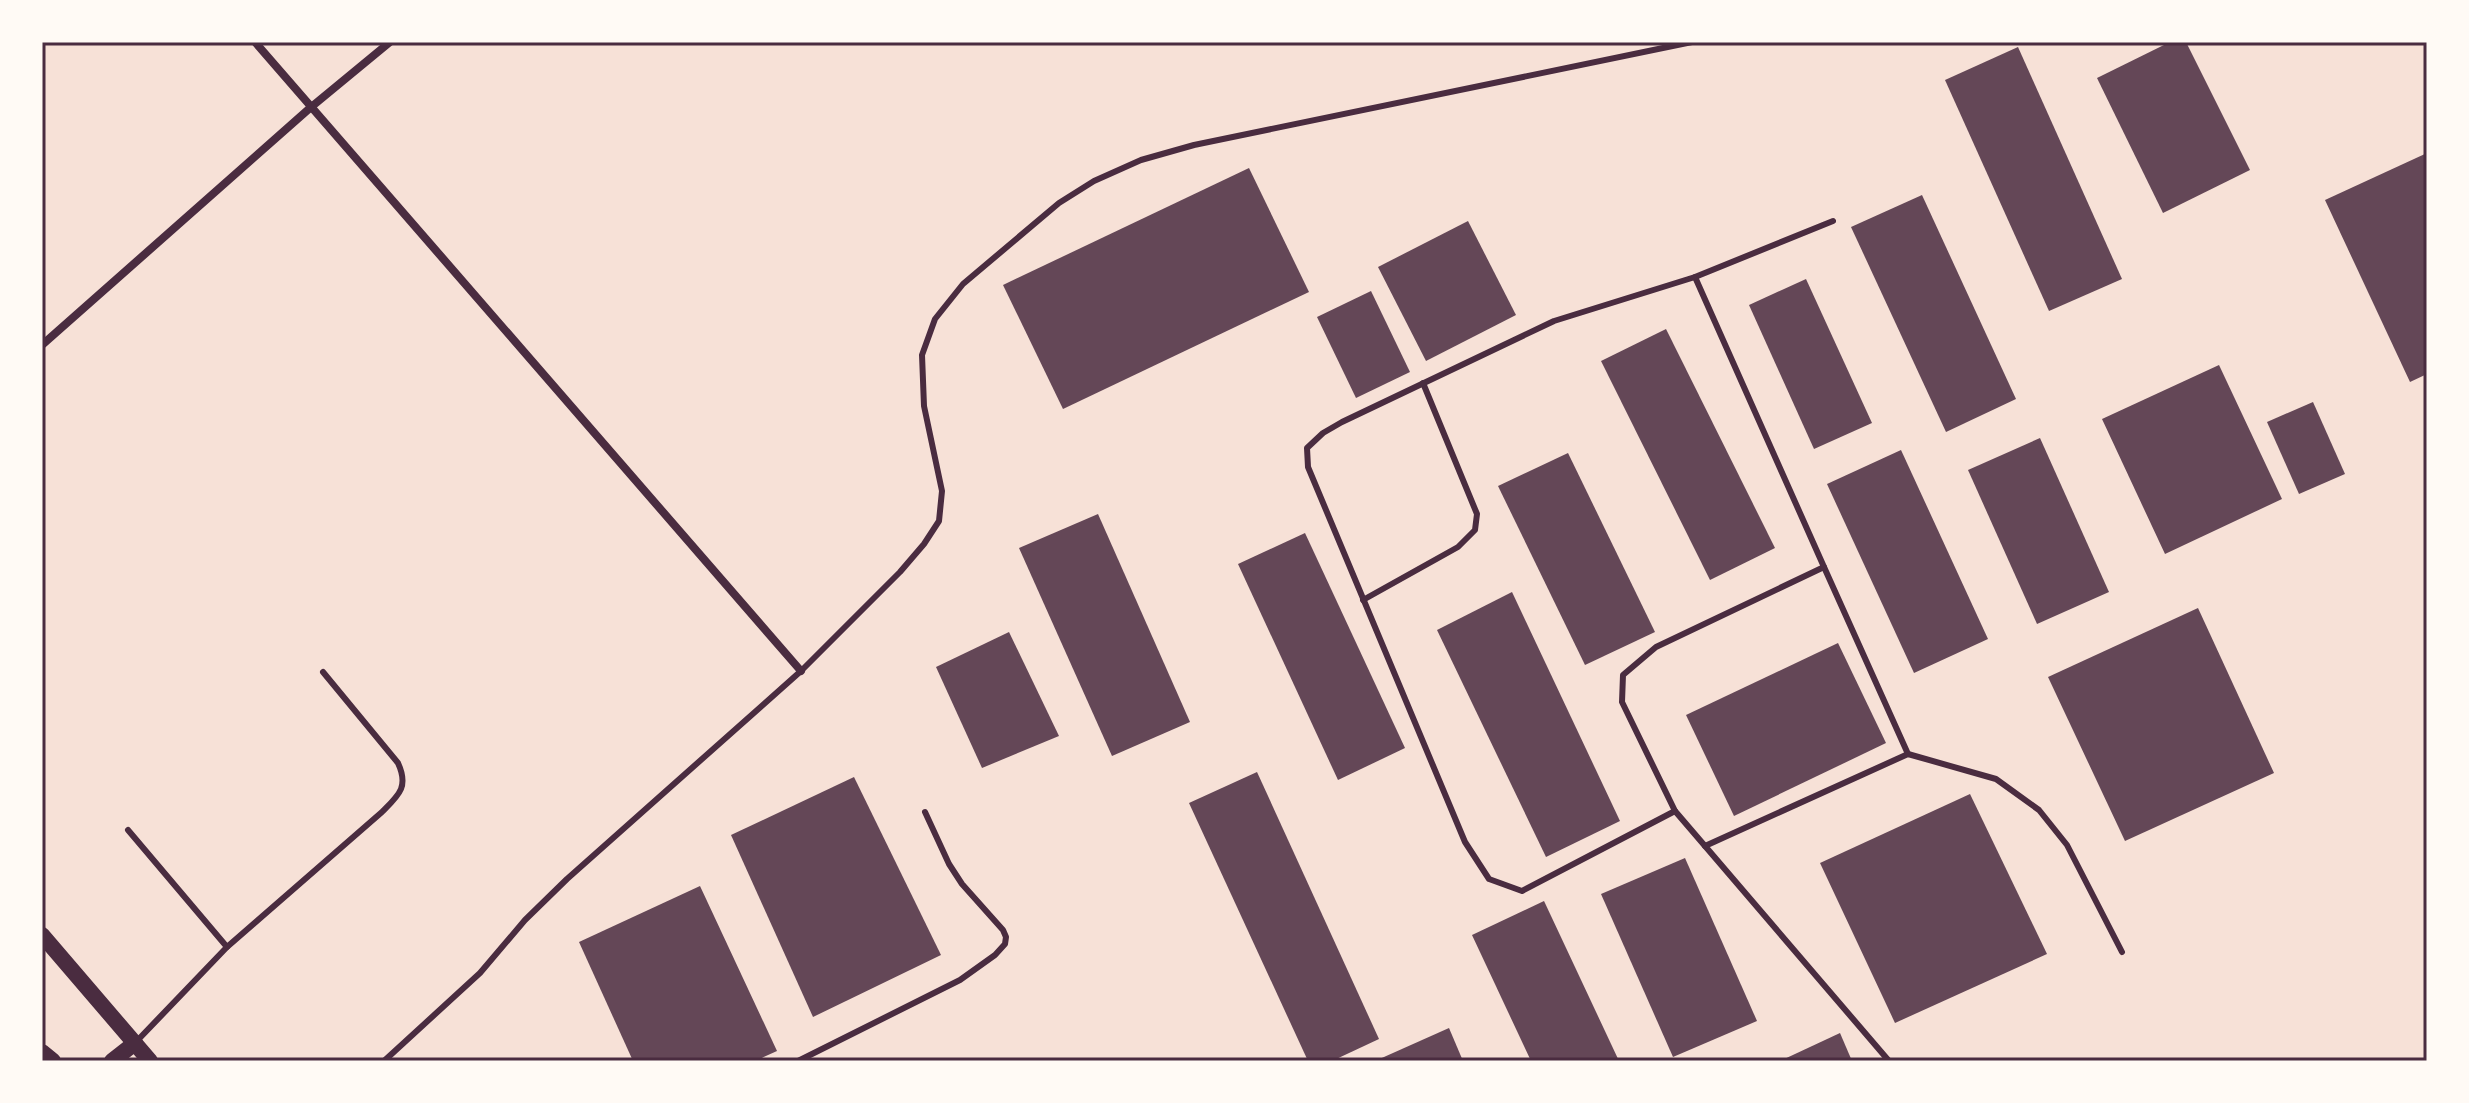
<svg xmlns="http://www.w3.org/2000/svg" width="2469" height="1103" viewBox="0 0 2469 1103" font-family="Lato,sans-serif">
<rect width="100%" height="100%" fill="#f7e1d7"/>
<!-- building -->
<g fill="#644757">
<polygon points="2170,42 2186,42 2250,170 2163,213 2097,78"/>
<polygon points="2018,47 2122,279 2049,311 1945,80"/>
<polygon points="2427,153 2427,374 2410,382 2325,200"/>
<polygon points="1249,168 1309,292 1063,409 1003,285"/>
<polygon points="1922,195 2016,399 1946,432 1851,227"/>
<polygon points="1468,221 1516,315 1426,361 1378,267"/>
<polygon points="1806,279 1872,423 1814,449 1749,305"/>
<polygon points="1371,291 1410,372 1356,398 1317,317"/>
<polygon points="1666,329 1775,548 1710,580 1601,361"/>
<polygon points="2219,365 2282,499 2165,554 2102,419"/>
<polygon points="2313,402 2345,474 2299,494 2267,422"/>
<polygon points="2040,438 2109,592 2037,624 1968,470"/>
<polygon points="1901,450 1988,639 1914,673 1827,484"/>
<polygon points="1568,453 1655,632 1585,665 1498,486"/>
<polygon points="1098,514 1190,722 1112,756 1019,548"/>
<polygon points="1305,533 1405,748 1338,780 1238,564"/>
<polygon points="1512,592 1620,821 1546,857 1437,630"/>
<polygon points="2198,608 2274,773 2125,841 2048,677"/>
<polygon points="1009,632 1059,736 982,768 936,667"/>
<polygon points="1838,643 1886,743 1734,816 1686,715"/>
<polygon points="1257,772 1379,1039 1332,1061 1308,1061 1189,803"/>
<polygon points="854,777 941,955 813,1017 731,835"/>
<polygon points="1970,794 2047,954 1895,1023 1820,863"/>
<polygon points="1685,858 1757,1021 1673,1057 1601,894"/>
<polygon points="700,886 777,1051 755,1061 633,1061 579,942"/>
<polygon points="1544,901 1619,1061 1531,1061 1472,935"/>
<polygon points="1449,1028 1463,1061 1375,1061"/>
<polygon points="1840,1033 1852,1061 1780,1061"/>
</g>
<g fill="none" stroke-linecap="round" stroke-linejoin="round">
<!-- service -->
<g stroke="#4a2c40" stroke-width="6">
<polyline points="1824,567 1908,754"/>
<polyline points="1363,600 1458,547 1475,530 1477,514 1423,383"/>
<polyline points="1675,811 1522,891 1489,879 1465,842 1308,467 1307,448 1323,433 1342,422 1554,321 1695,277"/>
<polyline points="128,830 227,947"/>
<polyline points="1705,846 1675,811 1622,702 1623,675 1656,647 1824,567 1695,277 1833,221"/>
<path d="M 135,1043 L 227,947 L 382,812 C 399,795 409,787 398,763 L 323,672"/>
<polyline points="384,1061 480,973 525,920 567,879 801,671 900,572 924,544 939,521 942,491 924,406 922,355 935,319 963,284 1059,203 1094,181 1141,160 1194,145 1692,42"/>
<polyline points="798,1061 960,980 995,955 1005,944 1006,937 1003,930 962,884 949,864 925,812"/>
<polyline points="1889,1061 1705,846 1908,754 1996,779 2039,810 2067,845 2122,952"/>
</g>
<!-- minor -->
<g stroke="#4a2c40" stroke-width="8">
<polyline points="255,42 801,671"/>
<polyline points="42,345 310,108 390,42"/>
</g>
<!-- secondary -->
<g stroke="#4a2c40" stroke-width="16">
<polyline points="42,935 150,1061"/>
<polyline points="42,1052 53,1061"/>
<polyline points="112,1061 135,1043"/>
</g>
</g>
<!-- border -->
<rect width="2469" height="1103" fill="none" stroke="#fffaf5" stroke-width="88"/>
<rect x="44" y="44" width="2381" height="1015" fill="none" stroke="#4a2c40" stroke-width="3"/>
</svg>
